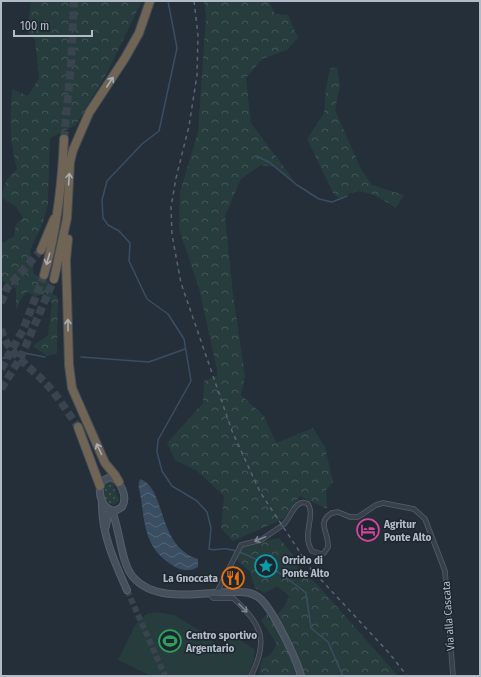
<svg xmlns="http://www.w3.org/2000/svg" width="481" height="677" viewBox="0 0 481 677" font-family="'Fira Sans Condensed',sans-serif">
<defs>
<pattern id="grass-dots" width="8" height="8" patternUnits="userSpaceOnUse"><rect width="8" height="8" fill="#273c3c"/><path d="M2 2h.1M6 6h.1" fill="none" stroke="#445657" stroke-width="1.8" stroke-linecap="round"/></pattern>
<pattern id="forest-crowns" width="20" height="18" patternUnits="userSpaceOnUse"><rect width="20" height="18" fill="#273c3c"/><path d="M2 6a3 3 0 1 1 6 0M12 15a3 3 0 1 1 6 0" fill="none" stroke="#445657"/></pattern>
<pattern id="water-waves" width="16" height="10" patternUnits="userSpaceOnUse"><rect width="16" height="10" fill="#3a4e62"/><path d="M0 5q4-4 8 0t8 0" fill="none" stroke="#546677"/></pattern>
</defs>
<rect width="100%" height="100%" fill="#242f3a"/>
<!-- grass -->
<polygon fill="url(#grass-dots)" points="108,480 112,481 119,500 114,505 108,503 103,495 103,483"/>
<!-- forest -->
<g fill="url(#forest-crowns)">
<path d="M 31,1 L 142,1 L 107,73 L 75,126 L 50,138 L 48,204 L 42,225 L 30,250 L 34,274 L 50,281 L 46,290 L 58,297 L 57,353 L 47,356 L 33,346 L 48,335 L 52,303 L 41,294 L 36,297 L 27,292 L 21,299 L 16,310 L 16,288 L 1,280 L 1,244 L 14,236 L 16,224 L 23,218 L 16,207 L 1,197 L 7,179 L 17,169 C 9,139 10,119 12,89 L 28,96 L 39,78 L 35,40 L 27,32 Z"/>
<polygon points="204,1 269,1 275,14 288,15 298,38 287,50 262,59 246,78 251,123 295,182 274,167 261,165 241,179 225,216 233,294 245,376 241,395 264,416 276,443 313,428 325,447 333,482 326,490 327,509 300,496 283,519 233,541 221,528 224,496 197,471 175,460 167,443 203,403 204,381 218,375 199,288 179,229 180,192 198,132 206,16"/>
<path d="M 337,67 L 340,85 L 335,110 L 361,169 L 372,185 L 404,195 L 396,208 C 376,196 363,184 340,198 L 334,195 L 307,139 L 324,113 L 326,88 L 330,68 Z"/>
<path d="M 279,538 L 293,555 L 299,571 L 316,583 L 398,676 L 270,676 L 259,674 L 262,659 L 270,655 L 277,644 L 261,620 L 268,614 L 269,621 C 279,613 285,608 289,596 L 277,586 L 265,593 L 255,588 L 250,572 L 236,559 L 242,547 C 255,545 266,540 279,538 Z"/>
</g>
<!-- garden -->
<polygon fill="#273c3c" points="157,612 174,615 199,630 221,648 234,635 255,650 253,663 247,676 151,676 118,660 135,625 146,614"/>
<!-- water -->
<path fill="url(#water-waves)" d="M 140,479 C 167,488 156,546 198,559 L 198,567 C 189,572 181,571 172,565 C 146,549 145,527 141,499 C 140,489 137,489 140,479 Z"/>
<g fill="none" stroke-linecap="round" stroke-linejoin="round">
<!-- stream -->
<g stroke="#3a4e62" stroke-width="1.5">
<path d="M 168,1 L 177,48 L 159,131 L 142,144 L 107,181 L 102,200 L 103,218 L 108,225 L 119,231 L 130,243 L 129,261 L 147,299 L 168,314 L 184,339 L 191,381 L 158,440 L 157,452 L 162,471 L 172,486 L 197,501 L 207,512 L 211,528 L 209,549 C 216,551 221,548 227,549 C 253,553 286,577 306,593 L 311,628 L 328,642 L 343,676"/>
<polyline points="256,156 269,162 297,185 319,199 332,202 347,196"/>
<polyline points="81,357 149,362 185,349"/>
<polyline points="1,358 10,358 19,352 45,357"/>
</g>
<!-- secondary-tunnel -->
<polyline stroke="#39444f" stroke-width="6" stroke-dasharray="6 3" stroke-linecap="butt" points="127,590 165,676"/>
<!-- highway-tunnel -->
<g stroke="#39444f" stroke-width="8" stroke-dasharray="8 4" stroke-linecap="butt">
<polyline points="64,139 71,64 74,1"/>
<polyline points="1,303 7,288 41,250"/>
<path d="M 1,329 C 7,354 34,369 50,388 C 60,400 69,414 78,427"/>
<polyline points="1,369 23,330 44,275"/>
<polyline points="1,389 21,357 54,279"/>
</g>
<!-- street casing -->
<g stroke="#565f69" stroke-width="5.5">
<g id="street">
<path d="M 284,524 C 291,517 296,497 308,504 C 316,517 301,534 312,551 L 321,554 L 324,553 L 328,547 C 329,533 316,522 332,513 L 338,512 L 350,517 L 358,517 L 376,505 L 383,503 L 414,509 L 425,519 L 445,571 L 453,676"/>
<polyline points="217,592 241,545 261,540 280,527"/>
<path d="M 209,593 L 213,598 L 233,598 C 262,624 269,640 251,676"/>
</g>
</g>
<!-- secondary casing -->
<g stroke="#565f69" stroke-width="8">
<g id="secondary">
<path d="M 110,477 C 121,480 128,497 122,507 L 115,511 C 101,510 97,491 102,481 Z"/>
<path d="M 102,501 C 101,533 114,561 127,590"/>
<path d="M 112,511 C 120,530 121,563 133,577 C 156,604 202,592 232,592 C 241,592 250,591 258,597 C 271,605 297,660 301,676"/>
<polyline points="106,526 108,514 111,510"/>
</g>
</g>
<!-- highway casing -->
<g stroke="#434c56" stroke-width="10">
<g id="highway">
<polyline points="68,239 66,260 69,365 72,388 105,463 115,475 119,482"/>
<polyline points="41,250 54,219"/>
<path d="M 44,275 C 57,230 62,185 64,139"/>
<polyline points="54,279 67,218 70,162 73,150 89,113 125,58 139,33 150,1"/>
<polyline points="78,427 100,486"/>
</g>
</g>
<!-- street -->
<use href="#street" stroke="#38414b" stroke-width="4"/>
<!-- secondary -->
<use href="#secondary" stroke="#46505d" stroke-width="6"/>
<!-- highway -->
<use href="#highway" stroke="#706455" stroke-width="8"/>
<!-- rail -->
<polyline stroke="#5a6572" stroke-width="1.5" stroke-dasharray="4 4" stroke-linecap="butt" points="194,1 198,35 197,75 189,126 176,178 171,207 172,235 181,283 232,431 260,492 311,569 390,654 407,676"/>
</g>
<!-- one-way arrows -->
<defs><path id="oneway-shaft" d="M-6 0H5M1.5-3L5.5 0L1.5 3" fill="none" stroke-width="1.6" stroke-linecap="round" stroke-linejoin="round"/></defs>
<g stroke="#a9afb5">
<use href="#oneway-shaft" transform="translate(110 82) rotate(-57)"/>
<use href="#oneway-shaft" transform="translate(69 179) rotate(-86)"/>
<use href="#oneway-shaft" transform="translate(48 259) rotate(106)"/>
<use href="#oneway-shaft" transform="translate(68 325) rotate(-91)"/>
<use href="#oneway-shaft" transform="translate(99 449) rotate(-115)"/>
</g>
<g stroke="#7c858f">
<use href="#oneway-shaft" transform="translate(260 539) rotate(157)"/>
<use href="#oneway-shaft" transform="translate(243 608) rotate(45)"/>
</g>
<!-- icons -->
<defs>
<g id="hotel-ring" transform="scale(1.15)"><circle r="9.5" fill="#1d2630" stroke="#d1479c" stroke-width="1.5"/><path d="M-6-4.5h1.5V1H6V5H4.5V3h-9V5H-6ZM-4 0a1.8 1.8 0 1 1 3.6 0ZM.5 0V-2.5h3Q6-2.5 6 0Z" fill="#d1479c"/></g>
<g id="sight-ring" transform="scale(1.15)"><circle r="9.5" fill="#1d2630" stroke="#0f9aa8" stroke-width="1.5"/><path d="M0-6L1.8-2.2L6-1.7L2.9 1.2L3.7 5.4L0 3.3L-3.7 5.4L-2.9 1.2L-6-1.7L-1.8-2.2Z" fill="#0f9aa8"/></g>
<g id="restaurant-ring" transform="scale(1.15)"><circle r="9.5" fill="#1d2630" stroke="#e8710a" stroke-width="1.5"/><path d="M-5-6h1v4h1v-4h1v4h1v-4h1v5L-1.5 .5V6h-2V.5L-5-1ZM5-6V6H3V1.5H1.5Q1.5-4 5-6Z" fill="#e8710a"/></g>
<g id="stadium-ring" transform="scale(1.15)"><circle r="9.5" fill="#1d2630" stroke="#2e9e5b" stroke-width="1.5"/><path d="M0-5a6.5 5 0 1 0 0 10a6.5 5 0 1 0 0-10ZM-3.5-1.8h7v3.6h-7Z" fill="#2e9e5b"/></g>
</defs>
<g fill-rule="evenodd">
<use href="#hotel-ring" x="368" y="530"/>
<use href="#sight-ring" x="266" y="566"/>
<use href="#restaurant-ring" x="233" y="578"/>
<use href="#stadium-ring" x="170" y="641"/>
</g>
<g text-anchor="middle" stroke-width="3" stroke-linejoin="round" paint-order="stroke">
<!-- poi labels -->
<g font-size="11" font-weight="bold" fill="#b3bcc6" stroke="#1d2630" text-anchor="start">
<text x="384" y="528">Agritur<tspan x="384" dy="13">Ponte Alto</tspan></text>
<text x="282" y="564">Orrido di<tspan x="282" dy="13">Ponte Alto</tspan></text>
<text x="218" y="582" text-anchor="end">La Gnoccata</text>
<text x="186" y="639">Centro sportivo<tspan x="186" dy="13">Argentario</tspan></text>
</g>
<!-- street labels -->
<g font-size="11" fill="#b3bcc6" stroke="#1d2630">
<text transform="translate(448 616) rotate(-94)" y="4">Via alla Cascata</text>
</g>
</g>
<!-- border -->
<rect width="481" height="677" fill="none" stroke="#b3bcc6" stroke-width="4"/>
<!-- scale -->
<path d="M14 30v6h78v-6" fill="none" stroke="#b3bcc6" stroke-width="2"/>
<text x="20" y="30" font-size="12" fill="#b3bcc6" stroke="#1d2630" stroke-width="3" paint-order="stroke">100 m</text>
</svg>
